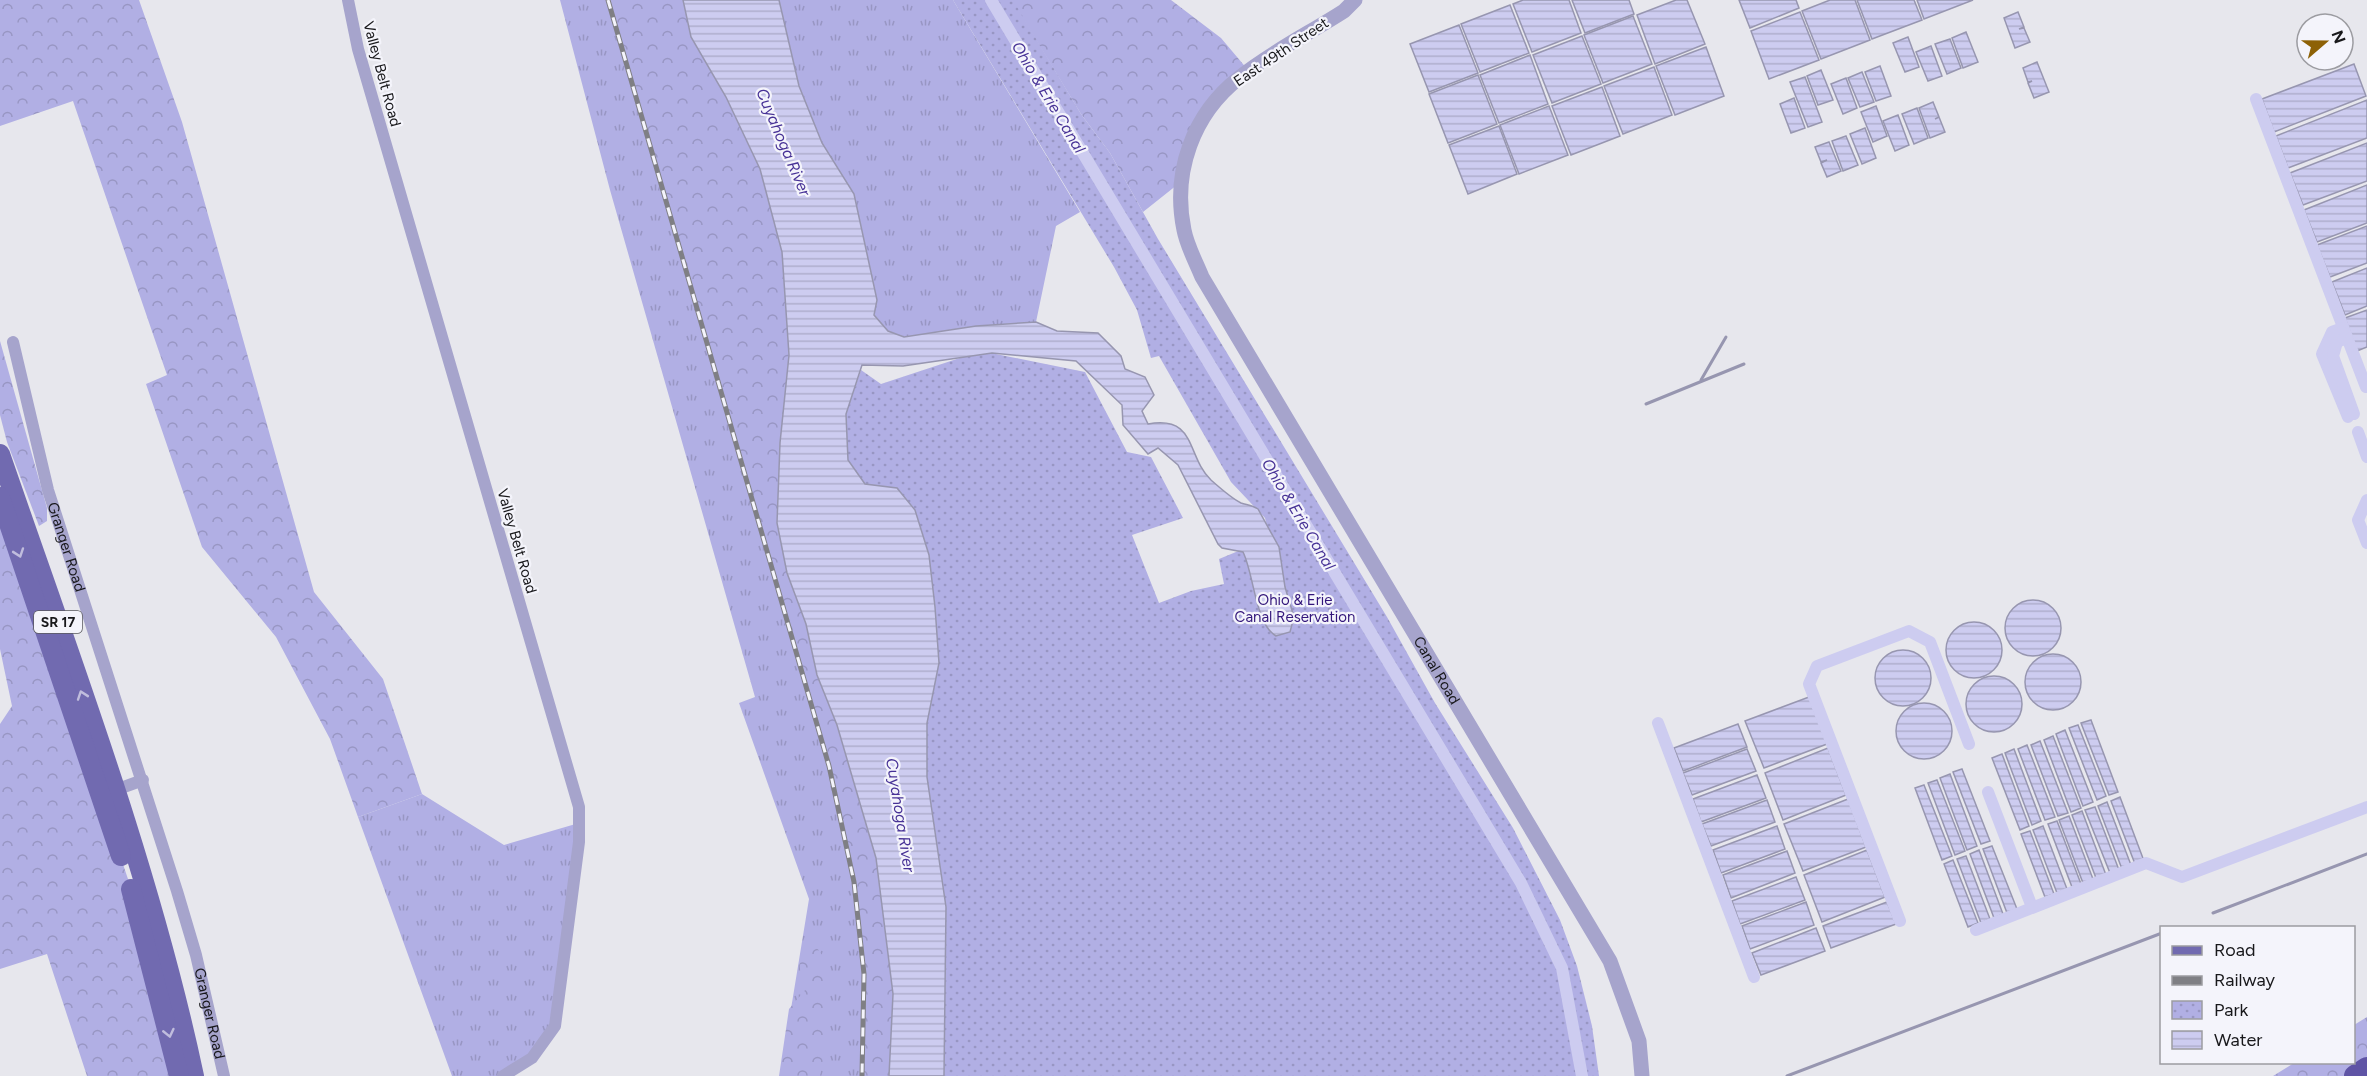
<svg xmlns="http://www.w3.org/2000/svg" width="2367" height="1076" viewBox="0 0 2367 1076" font-family="Figtree,sans-serif">
<defs>
<pattern id="grass-tufts" width="24" height="20" patternUnits="userSpaceOnUse" patternTransform="scale(1.5)"><rect width="24" height="20" fill="#b1afe4"/><path d="M3 7l-1-3M5 7V3M7 7l1-3M15 17l-1-3M17 17v-4M19 17l1-3" fill="none" stroke="#9896c3"/></pattern>
<pattern id="forest-crowns" width="20" height="18" patternUnits="userSpaceOnUse" patternTransform="scale(1.5)"><rect width="20" height="18" fill="#b1afe4"/><path d="M2 6a3 3 0 1 1 6 0M12 15a3 3 0 1 1 6 0" fill="none" stroke="#9896c3"/></pattern>
<pattern id="park-dots" width="8" height="8" patternUnits="userSpaceOnUse" patternTransform="scale(1.5)"><rect width="8" height="8" fill="#b1afe4"/><path d="M2 2h.1M6 6h.1" fill="none" stroke="#9896c3" stroke-width="1.8" stroke-linecap="round"/></pattern>
<pattern id="water-rules" width="6" height="5" patternUnits="userSpaceOnUse" patternTransform="scale(1.5)"><rect width="6" height="5" fill="#cdccf0"/><path d="M0 2.5h6" fill="none" stroke="#afaecd"/></pattern>
</defs>
<rect width="100%" height="100%" fill="#e7e7ed"/>
<!-- grass -->
<g fill="url(#grass-tufts)">
<polygon points="560,0 608,0 829,766 854,882 864,974 862,1076 780,1076 809,899 739,703 755,697 610,190"/>
<polygon points="779,0 953,0 1080,212 1056,226 1036,322 976,326 904,337 888,331 874,315 877,300 854,194 822,143 799,86"/>
<polygon points="422,794 504,845 579,823 560,1007 545,1042 503,1076 452,1076 358,817"/>
</g>
<!-- forest -->
<g fill="url(#forest-crowns)">
<polygon points="0,0 139,0 182,122 314,592 383,679 422,794 358,817 330,739 276,637 202,547 146,384 167,375 73,101 0,126"/>
<polygon points="608,0 683,0 691,37 726,97 760,169 782,252 789,355 780,443 777,523 806,624 817,675 837,725 876,858 893,994 889,1076 862,1076 864,974 854,882 829,766"/>
<polygon points="1012,0 1171,0 1221,38 1248,70 1206,110 1182,181 1143,212 1110,153 1081,114"/>
<polygon points="0,341 47,508 47,521 39,526 7,442 0,415"/>
<polygon points="0,497 134,897 179,1076 87,1076 47,954 0,969 0,724 12,706 0,649"/>
<path d="M 815,946 L 823,956 L 827,1038 L 820,1076 L 779,1076 L 789,1009 L 806,989 C 800,972 796,963 805,947 Z"/>
<polygon points="2367,1017 2367,1068 2355,1076 2273,1076 2294,1063 2354,1062 2354,1025"/>
</g>
<!-- park -->
<polygon fill="url(#park-dots)" points="953,0 1013,0 1081,114 1110,153 1158,239 1387,617 1435,703 1513,828 1560,920 1577,966 1592,1026 1599,1076 944,1076 946,907 927,777 927,723 939,663 929,555 915,510 865,484 848,461 846,413 861,370 881,384 981,351 1085,372 1127,452 1151,457 1183,518 1132,535 1159,603 1191,591 1224,584 1219,559 1270,538 1265,518 1231,482 1159,356 1151,358 1137,310 1114,267"/>
<!-- water -->
<g fill="url(#water-rules)" stroke="#9796b0" stroke-width="1.5">
<path d="M 683,0 L 779,0 L 799,86 L 822,143 L 854,194 L 877,300 L 874,315 L 888,331 L 904,337 L 976,326 L 1036,322 L 1057,331 L 1098,333 L 1121,356 L 1125,369 L 1145,377 L 1154,395 L 1142,411 L 1148,424 C 1197,415 1186,456 1211,480 C 1219,487 1231,498 1241,503 C 1247,505 1252,505 1258,509 L 1279,547 L 1285,587 L 1294,617 L 1290,632 L 1276,636 C 1255,624 1254,574 1243,552 L 1222,548 L 1218,544 L 1178,465 L 1158,448 L 1148,454 L 1123,425 L 1122,405 L 1076,361 L 992,353 L 903,366 L 862,365 L 846,414 L 848,460 L 865,484 L 897,488 L 915,510 L 929,555 L 935,607 L 939,663 L 927,723 L 927,777 L 946,907 L 944,1076 L 889,1076 L 893,994 L 876,858 L 837,725 L 817,675 L 806,624 L 787,573 L 777,523 L 780,443 L 789,355 L 782,252 L 760,169 L 726,97 L 691,37 Z"/>
<polygon points="1523,0 1569,0 1581,33 1532,52 1513,4"/>
<polygon points="1572,0 1629,0 1634,14 1585,33"/>
<polygon points="1676,0 1687,0 1705,44 1655,64 1637,15"/>
<polygon points="1739,0 1796,0 1799,8 1750,28"/>
<polygon points="1830,0 1855,0 1870,40 1821,59 1802,11"/>
<polygon points="1857,0 1914,0 1922,20 1872,39"/>
<polygon points="1917,0 1973,0 1924,19"/>
<polygon points="1510,5 1529,53 1480,72 1461,24"/>
<polygon points="1800,12 1819,60 1769,79 1751,31"/>
<polygon points="2018,12 2024,27 2019,29 2024,28 2030,42 2015,48 2004,18"/>
<polygon points="1633,16 1652,64 1603,83 1584,35"/>
<polygon points="1459,25 1478,73 1429,92 1410,44"/>
<polygon points="1966,32 1978,62 1963,68 1952,38"/>
<polygon points="1582,36 1601,84 1552,103 1533,55"/>
<polygon points="1908,37 1919,67 1905,72 1893,43"/>
<polygon points="1950,39 1961,68 1947,74 1935,44"/>
<polygon points="1931,46 1942,76 1928,81 1916,52"/>
<polygon points="1706,47 1724,96 1675,115 1656,66"/>
<polygon points="1530,55 1548,104 1499,123 1480,75"/>
<polygon points="2037,62 2049,92 2034,98 2028,83 2032,81 2028,82 2023,68"/>
<polygon points="2354,64 2366,96 2274,132 2262,99"/>
<polygon points="1880,66 1891,96 1876,101 1865,72"/>
<polygon points="1654,67 1672,115 1623,134 1604,86"/>
<polygon points="1821,70 1833,100 1818,105 1807,76"/>
<polygon points="1862,72 1874,102 1860,107 1848,78"/>
<polygon points="1478,75 1497,124 1448,143 1429,94"/>
<polygon points="1805,77 1822,122 1808,127 1790,82"/>
<polygon points="1846,78 1857,108 1843,114 1831,84"/>
<polygon points="1602,87 1620,136 1571,155 1552,106"/>
<polygon points="1794,98 1805,128 1791,133 1780,104"/>
<polygon points="2367,100 2367,138 2288,168 2276,136"/>
<polygon points="1933,102 1939,117 1935,119 1939,117 1945,132 1930,138 1919,108"/>
<polygon points="1549,106 1568,155 1519,174 1500,125"/>
<polygon points="1876,106 1887,136 1873,142 1861,112"/>
<polygon points="1917,108 1928,138 1914,144 1902,114"/>
<polygon points="1898,115 1909,145 1895,151 1883,121"/>
<polygon points="1499,126 1517,174 1468,194 1449,145"/>
<polygon points="1865,128 1876,158 1862,164 1850,134"/>
<polygon points="1846,136 1858,165 1843,171 1832,141"/>
<polygon points="1829,142 1841,171 1827,177 1821,163 1827,160 1821,162 1815,147"/>
<polygon points="2367,143 2367,181 2303,205 2290,173"/>
<polygon points="2367,185 2367,223 2317,242 2304,210"/>
<polygon points="2367,226 2367,263 2330,277 2317,245"/>
<polygon points="2367,268 2367,306 2345,315 2332,282"/>
<polygon points="2367,310 2367,347 2357,351 2345,318"/>
<circle cx="2033" cy="628" r="28"/>
<circle cx="1974" cy="650" r="28"/>
<circle cx="1903" cy="678" r="28"/>
<circle cx="2053" cy="682" r="28"/>
<circle cx="1994" cy="704" r="28"/>
<polygon points="1809,697 1827,744 1764,768 1745,721"/>
<circle cx="1924" cy="731" r="28"/>
<polygon points="2091,720 2118,792 2109,795 2081,723"/>
<polygon points="1738,724 1747,747 1683,771 1674,748"/>
<polygon points="2078,725 2106,796 2097,800 2069,728"/>
<polygon points="2065,730 2093,802 2083,806 2056,734"/>
<polygon points="2053,736 2081,808 2071,812 2044,740"/>
<polygon points="2040,741 2068,813 2058,816 2031,745"/>
<polygon points="2027,745 2055,817 2045,820 2018,749"/>
<polygon points="1828,748 1846,795 1783,820 1765,773"/>
<polygon points="1747,749 1756,771 1692,795 1683,773"/>
<polygon points="2014,749 2041,821 2032,825 2005,753"/>
<polygon points="2002,754 2029,826 2020,830 1992,758"/>
<polygon points="1962,769 1990,841 1981,844 1953,772"/>
<polygon points="1950,774 1977,846 1967,850 1940,778"/>
<polygon points="1757,775 1766,798 1701,822 1693,799"/>
<polygon points="1937,780 1965,851 1955,855 1928,783"/>
<polygon points="1924,785 1952,856 1942,860 1915,788"/>
<polygon points="2120,797 2144,861 2135,864 2111,801"/>
<polygon points="1848,799 1866,847 1803,871 1784,824"/>
<polygon points="1767,800 1775,822 1711,846 1702,824"/>
<polygon points="2107,802 2131,865 2122,869 2098,806"/>
<polygon points="2095,807 2119,870 2110,873 2085,810"/>
<polygon points="2082,811 2106,875 2096,878 2072,815"/>
<polygon points="2069,816 2093,879 2083,883 2059,820"/>
<polygon points="2057,821 2081,884 2072,887 2048,824"/>
<polygon points="1777,826 1785,849 1721,873 1713,850"/>
<polygon points="2043,826 2067,889 2057,893 2033,830"/>
<polygon points="2030,831 2054,894 2045,897 2021,834"/>
<polygon points="1992,846 2017,909 2007,913 1983,849"/>
<polygon points="1867,850 1885,897 1822,922 1804,875"/>
<polygon points="1979,850 2003,914 1994,918 1970,854"/>
<polygon points="1787,851 1795,873 1731,898 1723,875"/>
<polygon points="1966,856 1990,919 1981,923 1957,859"/>
<polygon points="1953,860 1978,923 1968,927 1944,864"/>
<polygon points="1796,877 1805,900 1740,924 1732,901"/>
<polygon points="1806,902 1814,925 1750,949 1742,926"/>
<polygon points="1887,902 1896,924 1831,948 1823,926"/>
<polygon points="1816,928 1825,951 1761,975 1752,953"/>
</g>
<g fill="none" stroke-linecap="round" stroke-linejoin="round">
<!-- stream -->
<g stroke="#9796b0" stroke-width="3">
<polyline points="1701,380 1726,337"/>
<polyline points="1646,404 1744,364"/>
<polyline points="2213,913 2367,854"/>
<polyline points="1787,1076 2162,933"/>
</g>
<!-- canal -->
<g stroke="#cdccf0" stroke-width="12">
<polyline points="991,0 1521,883 1562,968 1582,1076"/>
<polyline points="2256,99 2366,387"/>
<polyline points="2343,328 2332,332 2322,354 2348,417"/>
<polyline points="2347,338 2337,342 2333,356 2354,414"/>
<polyline points="2358,432 2367,457"/>
<polyline points="2367,500 2358,520 2367,543"/>
<polyline points="1658,723 1754,977"/>
<polyline points="1988,792 2032,907"/>
<polyline points="1900,921 1809,684 1817,666 1909,631 1930,642 1969,744"/>
<polyline points="1976,930 2146,863 2182,877 2367,807"/>
</g>
<!-- minor -->
<g stroke="#a6a4cc" stroke-width="12">
<polyline points="348,0 358,49 579,807 579,842 555,1026 532,1058 503,1076"/>
<path id="s1" d="M 13,342 L 48,490 L 177,891 L 196,955 L 224,1076"/>
<polyline points="110,792 143,780"/>
</g>
<!-- tertiary -->
<path stroke="#a6a4cc" stroke-width="15" id="s2" d="M 1355,0 L 1344,11 C 1310,33 1271,52 1239,78 C 1193,114 1172,172 1184,230 C 1187,246 1196,262 1202,277 L 1610,961 L 1639,1041 L 1642,1076"/>
<!-- primary -->
<g stroke="#716ab0" stroke-width="20">
<path d="M 0,454 C 70,658 149,864 194,1076"/>
<polyline points="0,497 121,856"/>
<polyline points="131,889 179,1076"/>
</g>
<!-- motorway -->
<polyline stroke="#5f54a5" stroke-width="22" points="2355,1076 2367,1068"/>
<!-- rail casing -->
<g stroke="#7f7f84" stroke-width="5">
<polyline id="rail" points="608,0 829,766 854,882 864,974 862,1076"/>
</g>
<!-- rail -->
<use href="#rail" stroke="#f4f4fb" stroke-width="3" stroke-dasharray="9" stroke-linecap="butt"/>
</g>
<!-- one-way arrows -->
<defs><path id="oneway-chevron" d="M-2-3.5L2.5 0L-2 3.5" fill="none" stroke-width="1.6" stroke-linecap="round" stroke-linejoin="round" transform="scale(1.5)"/></defs>
<g stroke="#c0bddd">
<use href="#oneway-chevron" transform="translate(19 553) rotate(71)"/>
<use href="#oneway-chevron" transform="translate(82 695) rotate(-109)"/>
<use href="#oneway-chevron" transform="translate(169 1033) rotate(77)"/>
</g>
<g text-anchor="middle" stroke-width="4.5" stroke-linejoin="round" paint-order="stroke">
<!-- shield labels -->
<rect fill="#f4f4fb" stroke="#5a5a5e" stroke-width="1.5" x="34" y="611" width="48" height="22" rx="4.5"/>
<g font-size="14" font-weight="bold" fill="#18181b">
<text x="58" y="627">SR 17</text>
</g>
<!-- street labels -->
<g font-size="15" fill="#18181b" stroke="#f4f4fb">
<text transform="translate(1281 52) rotate(-34)" y="5">East 49th Street</text>
<text transform="translate(382 74) rotate(75)" y="5">Valley Belt Road</text>
<text transform="translate(517 541) rotate(74)" y="5">Valley Belt Road</text>
<text dy="5" stroke="none"><textPath href="#s1" startOffset="212">Granger Road</textPath></text>
<text dy="5" stroke="none"><textPath href="#s2" startOffset="819">Canal Road</textPath></text>
<text dy="5" stroke="none"><textPath href="#s1" startOffset="700">Granger Road</textPath></text>
</g>
<!-- park labels -->
<g font-size="15" fill="#33167b" stroke="#f4f4fb">
<text x="1295" y="605">Ohio &amp; Erie<tspan x="1295" dy="17">Canal Reservation</tspan></text>
</g>
<!-- water labels -->
<g font-size="16" font-style="italic" fill="#473296" stroke="#f4f4fb">
<text transform="translate(1049 97) rotate(59)" y="6">Ohio &amp; Erie Canal</text>
<text transform="translate(784 142) rotate(67)" y="6">Cuyahoga River</text>
<text transform="translate(1299 514) rotate(59)" y="6">Ohio &amp; Erie Canal</text>
<text transform="translate(901 815) rotate(81)" y="6">Cuyahoga River</text>
</g>
</g>
<!-- legend -->
<rect x="2160" y="926" width="195" height="138" fill="#f4f4fb" stroke="#9c9ca1" stroke-width="1.5"/>
<rect x="2172" y="946" width="30" height="9" fill="#716ab0" stroke="#9c9ca1" stroke-width="1.5"/>
<text x="2214" y="956" font-size="18" fill="#18181b">Road</text>
<rect x="2172" y="976" width="30" height="9" fill="#7f7f84" stroke="#9c9ca1" stroke-width="1.5"/>
<text x="2214" y="986" font-size="18" fill="#18181b">Railway</text>
<rect x="2172" y="1001" width="30" height="18" fill="url(#park-dots)" stroke="#9c9ca1" stroke-width="1.5"/>
<text x="2214" y="1016" font-size="18" fill="#18181b">Park</text>
<rect x="2172" y="1031" width="30" height="18" fill="url(#water-rules)" stroke="#9c9ca1" stroke-width="1.5"/>
<text x="2214" y="1046" font-size="18" fill="#18181b">Water</text>
<!-- north arrow -->
<g transform="translate(2325 42) rotate(70)"><circle r="28" fill="#f4f4fb" stroke="#9c9ca1" stroke-width="1.5"/>
<path d="M0-4.5L10 22L0 15L-10 22Z" fill="#8d6106"/>
<text y="-9" font-size="16" font-weight="bold" text-anchor="middle" fill="#18181b">N</text>
</g>
</svg>
